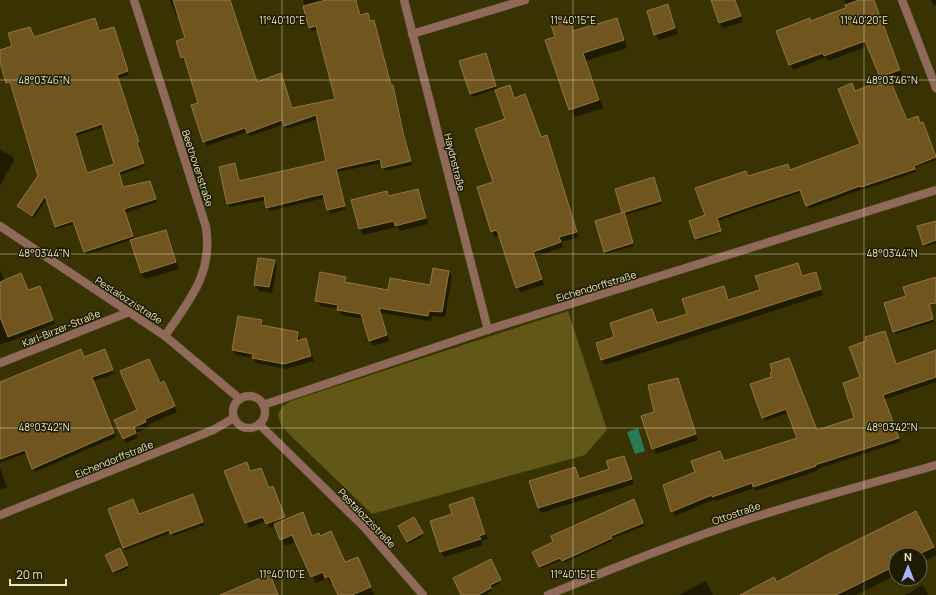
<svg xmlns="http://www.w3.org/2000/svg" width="936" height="595" viewBox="0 0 936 595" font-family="Manrope,sans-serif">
<rect width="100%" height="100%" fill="#393303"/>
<!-- green -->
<polygon fill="#615817" points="568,311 607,430 585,455 372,514 291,436 281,425 278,414 283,406 291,401"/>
<!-- water -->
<polygon fill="#297b58" points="638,428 645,451 635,454 627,432"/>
<!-- shadow -->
<g fill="#0007" fill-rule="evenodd">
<polygon points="170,0 230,0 257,83 282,78 293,109 336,99 318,30 312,31 310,27 303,0 357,0 361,16 367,14 371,22 373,22 375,25 392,86 393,86 395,90 406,141 412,165 385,171 382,163 337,172 346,209 330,214 325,198 269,211 266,200 230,207 228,203 234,164 240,182 327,162 318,119 287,129 285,124 250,136 247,132 207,146 192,106 199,103 186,61 184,61 182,57 186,38 179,15 176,16"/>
<polygon points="712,0 736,0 743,22 723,28 719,23"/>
<polygon points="844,0 873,0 874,1 902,75 889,79 906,122 924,126 936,160 914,168 916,172 863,190 863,189 809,209 802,192 717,221 721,233 698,241 690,221 706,216 748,177 790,171 861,144 855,92 883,81 868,46 828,61 826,57 793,70 777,32 811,22 847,8"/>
<polygon points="931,0 936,0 936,5 934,6"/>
<polygon points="667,5 671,11 678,34 659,40 655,34"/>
<path d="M 95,19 L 100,32 L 115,31 L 129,75 L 118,78 L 140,145 L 138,146 L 145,166 L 120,175 L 123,188 L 151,186 L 157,202 L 125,213 L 134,240 L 166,231 L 169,237 L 179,269 L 145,279 L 141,273 L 131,240 L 86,255 L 75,224 L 57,229 L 47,199 L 34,218 L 23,211 L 21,207 L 39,176 L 13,47 L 30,28 L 34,38 ZM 104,127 L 116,165 L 87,173 L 76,136 Z"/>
<polygon points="616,19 621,27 627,48 586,61 603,108 575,117 570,109 557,37 568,20 574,31"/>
<polygon points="486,54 495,82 493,83 498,90 509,87 515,99 524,95 541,138 547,136 549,141 579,237 561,242 563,247 535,257 544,285 520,292 517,287 500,235 495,237 492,232 479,188 495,183 506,120 496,89 472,97 461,61"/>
<polygon points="0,150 13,157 14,160 0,186"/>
<polygon points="655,181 662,204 625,215 634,246 606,254 605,251 623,212"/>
<polygon points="418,190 421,196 428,224 400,231 397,227 363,235 360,229 352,200 386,192 389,197"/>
<polygon points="936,221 936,243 925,247 924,244"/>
<polygon points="274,261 277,267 272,293 259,291 255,285"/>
<polygon points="798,264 803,277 815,273 823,295 605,365 602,360 597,343 615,337 652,310 658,324 689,314 723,287 729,301 761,291"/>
<polygon points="0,270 4,281 21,274 28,291 42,291 55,324 0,345"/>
<polygon points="449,272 452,277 445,317 432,316 431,321 381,313 389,341 373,346 370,340 364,319 341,315 339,309 320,306 316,300 345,278 349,284 389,291 431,286"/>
<polygon points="922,285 934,322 896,334 894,331 907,297"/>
<polygon points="262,321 265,327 297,333 300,338 300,341 305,339 308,344 314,361 286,369 256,363 253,358 236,355 233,350"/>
<polygon points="887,336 896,365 936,352 936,382 885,399 900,442 817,469 817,471 756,491 754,488 716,501 715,499 675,516 664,486 724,462 798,438 788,413 765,421 763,417 772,378 789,359 817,431 855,419 861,378"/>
<polygon points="106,354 114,374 93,381 116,437 35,472 27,453 0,463 0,383 84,358"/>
<polygon points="678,379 681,385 698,440 656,454 653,448 655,413"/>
<polygon points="160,384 167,387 177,412 147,425 149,427 136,433 138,438 126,443 123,438 138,410"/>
<polygon points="624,457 634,484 541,513 539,508 531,482 575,468 580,480 610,470"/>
<polygon points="246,464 251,472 269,489 275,492 286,520 302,514 313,536 320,537 345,563 361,565 374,595 339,595 333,583 330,584 327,578 316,583 296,542 285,546 276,526 270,528 266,521 249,528 226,472"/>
<polygon points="0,468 7,487 0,490"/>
<polygon points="194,498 204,525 173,536 171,533 125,550 123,547 139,515"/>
<polygon points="473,498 476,504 488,539 481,541 483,545 444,557 441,552 431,521 453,514"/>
<polygon points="635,503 644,526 611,539 612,541 564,563 562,560 541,569 540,566"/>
<polygon points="916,512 936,551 936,555 920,563 920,555 896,555 896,575 856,595 743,595 776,583"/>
<polygon points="413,518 423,536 409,544 399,527"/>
<polygon points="121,552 128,568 115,574 106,556"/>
<polygon points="490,561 501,583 490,588 492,591 485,595 462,595"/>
<polygon points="706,581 713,595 679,595"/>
<polygon points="923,585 928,595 905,595"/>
</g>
<!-- building -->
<g fill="#70551e" stroke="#937641" fill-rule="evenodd">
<polygon points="173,0 230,0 257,82 281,73 292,108 335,99 316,26 309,28 303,6 326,0 356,0 360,15 368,13 370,21 374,20 391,85 393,85 404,136 411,161 382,168 380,159 336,169 345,206 327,210 323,194 266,208 264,196 227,204 219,167 235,163 239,181 326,161 316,115 284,126 282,120 247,133 245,128 203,142 191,105 198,103 184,57 181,58 176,41 185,38"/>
<polygon points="711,0 735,0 741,16 719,23"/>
<polygon points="859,0 874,0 900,70 880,77 865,41 824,56 823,53 789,65 776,31 810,18 811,21 829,14 846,8 845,5"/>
<polygon points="668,4 675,28 654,35 647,11"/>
<path d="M 95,18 L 99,31 L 114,27 L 128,71 L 117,75 L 139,142 L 137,143 L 144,163 L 119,172 L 123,187 L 150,181 L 156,199 L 124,209 L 133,236 L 84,252 L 73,221 L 55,227 L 45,196 L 32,216 L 17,206 L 38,176 L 10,82 L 6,83 L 0,62 L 0,50 L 12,46 L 8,33 L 30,27 L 34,37 ZM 102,124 L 114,164 L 87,173 L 75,133 Z"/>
<polygon points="617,18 624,40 583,53 599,100 569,110 545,40 555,37 551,25 569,19 573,31"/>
<polygon points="486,53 496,86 470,94 459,61"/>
<polygon points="889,78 907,120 918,116 920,123 923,122 936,157 914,166 915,169 861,187 860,186 806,206 800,190 757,204 717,218 721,231 695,239 689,221 705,215 695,188 746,171 748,176 788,164 790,170 860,144 838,89 852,83 855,91"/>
<polygon points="510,85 514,98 525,94 541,137 547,135 577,232 559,237 561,242 533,252 542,279 516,288 497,230 491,232 477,187 493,182 475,129 505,119 495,90"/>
<polygon points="654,177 661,201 622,213 615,189"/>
<polygon points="418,189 426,218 395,226 394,221 359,229 351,200 387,191 388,196"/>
<polygon points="624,212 633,243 604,252 595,221"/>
<polygon points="936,221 936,240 923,245 917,226"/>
<polygon points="166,230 176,262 141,273 130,240"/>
<polygon points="258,258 275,260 269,287 254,285"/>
<polygon points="798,263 802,276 816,272 821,289 601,360 596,343 614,337 610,323 652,309 657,323 671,319 687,314 682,299 724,286 728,300 760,290 755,276"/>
<polygon points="433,268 449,271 442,312 429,311 428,316 379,308 387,335 369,341 361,314 337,310 338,305 315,301 320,272 346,277 345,282 388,290 390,278 430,285"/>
<polygon points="21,273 28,290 40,286 53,320 8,337 0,317 0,282"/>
<polygon points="936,277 936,303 929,304 933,319 893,332 884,303 906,296 903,287"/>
<polygon points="238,316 262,320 261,325 298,332 297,341 306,338 311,356 284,364 252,358 253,354 232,350"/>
<polygon points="885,331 896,364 936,350 936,377 883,395 899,438 815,465 816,466 753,487 752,483 712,497 712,495 671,512 663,485 695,472 691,461 720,451 724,461 797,438 786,409 762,418 750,384 771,377 770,373 772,372 770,364 789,358 817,430 854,418 843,383 860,377 849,347 866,341 865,337"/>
<polygon points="81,349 84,357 105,349 113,370 92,377 114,433 32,469 25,450 0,459 0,382"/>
<polygon points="149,359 160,383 164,381 175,406 145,419 146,422 134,427 136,433 123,439 114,420 137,410 120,371"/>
<polygon points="678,378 696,434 652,449 641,416 654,412 648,385"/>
<polygon points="624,456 632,479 538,508 529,481 575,467 579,479 609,469 606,461"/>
<polygon points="247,462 250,471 261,468 269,488 273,486 285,517 266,524 263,517 245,523 224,471"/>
<polygon points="193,494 203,522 170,534 169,530 123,548 108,509 133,499 139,514"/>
<polygon points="473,497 485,534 479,536 481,539 440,552 430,521 452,514 449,505"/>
<polygon points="634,499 643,523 611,536 612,538 562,561 560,558 539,567 532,552 553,542 551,536"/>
<polygon points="916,511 934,547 917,555 890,555 895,566 836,595 740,595 774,577 777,582 831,553"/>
<polygon points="303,512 312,536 319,533 320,536 331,531 345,562 358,557 371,587 352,595 338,595 329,576 325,578 323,572 311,577 292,535 280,540 274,524"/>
<polygon points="414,517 423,533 407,542 398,526"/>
<polygon points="120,548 128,565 113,572 105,555"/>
<polygon points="491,559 501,580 490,585 491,588 478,595 461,595 453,578"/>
<polygon points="270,574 278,595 220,595"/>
</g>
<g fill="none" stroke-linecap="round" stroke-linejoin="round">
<!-- minor casing -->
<g stroke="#555023" stroke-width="9">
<g id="minor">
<path d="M 134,0 L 206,227 C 213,274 190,299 165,336"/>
<polyline points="404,0 488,330"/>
<polyline points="902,0 936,88"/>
<polyline points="412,34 525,0"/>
<polyline points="0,226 165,336 240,399"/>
<polyline points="0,363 129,312"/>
<circle cx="249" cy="412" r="16"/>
<polyline points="263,405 490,329 936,190"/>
<polyline points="259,424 365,528 423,595"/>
<polyline points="0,515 213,430 234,418"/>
</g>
</g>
<!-- tertiary casing -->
<g stroke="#555023" stroke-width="9">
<path id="tertiary" d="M 548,595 C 616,567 685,539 755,517 C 815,498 876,482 936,465"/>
</g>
<!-- minor -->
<use href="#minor" stroke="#90695b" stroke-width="8"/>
<!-- tertiary -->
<use href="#tertiary" stroke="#90695b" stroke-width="8"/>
</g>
<!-- ticks -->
<path fill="none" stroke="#eae6c8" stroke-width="1" stroke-opacity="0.45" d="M 282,0 L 282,595M 573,0 L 573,595M 864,0 L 864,595M 0,80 L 936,80M 0,254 L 936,254M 0,428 L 936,428"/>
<g text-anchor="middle" stroke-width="3" stroke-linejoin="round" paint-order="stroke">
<!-- street labels -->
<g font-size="10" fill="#eae6c8" stroke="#1e1b03">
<text transform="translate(455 162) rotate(76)" y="4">Haydnstraße</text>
<text transform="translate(198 168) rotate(72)" y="4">Beethovenstraße</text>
<text transform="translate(596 286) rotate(-17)" y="4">Eichendorffstraße</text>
<text transform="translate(129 300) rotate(33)" y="4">Pestalozzistraße</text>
<text transform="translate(61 328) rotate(-22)" y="4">Karl-Birzer-Straße</text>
<text transform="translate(114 459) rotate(-22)" y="4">Eichendorffstraße</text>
<text transform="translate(736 513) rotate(-19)" y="4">Ottostraße</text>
<text transform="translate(367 518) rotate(46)" y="4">Pestalozzistraße</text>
</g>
</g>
<g font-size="10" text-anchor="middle" fill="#eae6c8" stroke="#1e1b03" stroke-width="3" stroke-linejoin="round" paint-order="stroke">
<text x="282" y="24">11°40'10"E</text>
<text x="573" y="24">11°40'15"E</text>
<text x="864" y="24">11°40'20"E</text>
<text x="44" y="84">48°03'46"N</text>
<text x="892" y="84">48°03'46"N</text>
<text x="44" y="257">48°03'44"N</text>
<text x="892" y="257">48°03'44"N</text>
<text x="44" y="431">48°03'42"N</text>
<text x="892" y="431">48°03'42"N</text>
<text x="282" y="578">11°40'10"E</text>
<text x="573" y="578">11°40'15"E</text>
</g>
<!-- north arrow -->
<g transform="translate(908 567)"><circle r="19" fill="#1e1b03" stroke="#706c52"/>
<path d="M0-3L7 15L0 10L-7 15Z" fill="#abaffb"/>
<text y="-6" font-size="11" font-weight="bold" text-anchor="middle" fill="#eae6c8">N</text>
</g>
<!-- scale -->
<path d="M10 579v6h56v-6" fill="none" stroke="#eae6c8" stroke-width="2"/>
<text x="16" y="579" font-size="12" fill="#eae6c8" stroke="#1e1b03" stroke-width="3" paint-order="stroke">20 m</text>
</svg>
